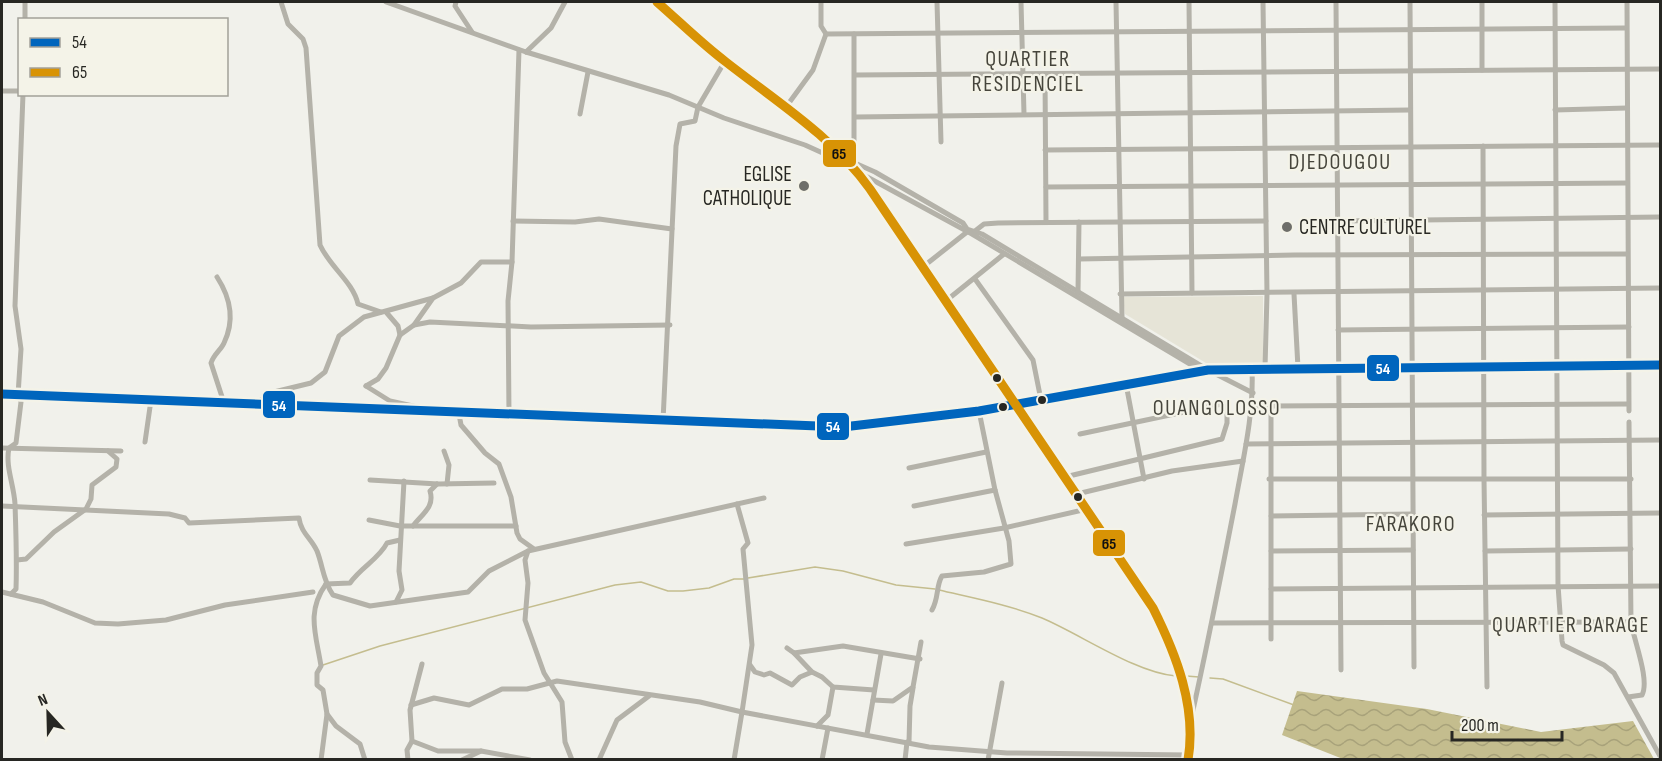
<svg xmlns="http://www.w3.org/2000/svg" width="1662" height="761" viewBox="0 0 1662 761" font-family="'Sofia Sans Condensed',sans-serif">
<defs>
<pattern id="water-waves" width="16" height="10" patternUnits="userSpaceOnUse" patternTransform="scale(1.5)"><rect width="16" height="10" fill="#c4bd8e"/><path d="M0 5q4-4 8 0t8 0" fill="none" stroke="#a8a27a"/></pattern>
</defs>
<rect width="100%" height="100%" fill="#f1f1eb"/>
<!-- built -->
<polygon fill="#e6e4d7" points="1263,296 1263,366 1211,366 1125,314 1123,297"/>
<!-- water -->
<polygon fill="url(#water-waves)" points="1297,691 1427,709 1541,732 1633,721 1654,759 1343,759 1282,735"/>
<g fill="none" stroke-linecap="round" stroke-linejoin="round">
<!-- stream -->
<g stroke="#c4bd8e" stroke-width="1.5">
<polyline points="748,578 815,567 843,571 896,585 935,589"/>
<path d="M 939,590 C 973,598 1010,605 1042,618 C 1080,634 1136,673 1176,676"/>
<polyline points="323,665 380,646 615,585 641,582 668,591 683,591 709,588 734,579 744,579"/>
<polyline points="1186,676 1199,677"/>
<polyline points="1210,678 1223,679 1294,705"/>
</g>
<!-- minor -->
<g stroke="#b4b2a9" stroke-width="5">
<path d="M 281,2 L 288,24 L 303,39 L 306,48 L 320,245 C 330,267 353,282 358,304 L 381,312"/>
<polyline points="386,2 526,52 669,95 724,118 805,145 847,164"/>
<polyline points="456,2 455,6 472,32"/>
<polyline points="821,2 821,26 826,34"/>
<polyline points="937,2 941,142"/>
<polyline points="1021,2 1024,114"/>
<polyline points="1116,2 1122,317"/>
<polyline points="1189,2 1192,293"/>
<polyline points="1263,2 1267,294 1265,368"/>
<polyline points="1336,2 1341,670"/>
<polyline points="1410,2 1414,667"/>
<polyline points="1482,2 1482,70"/>
<polyline points="1555,2 1558,585 1562,641 1563,645 1604,665 1614,673 1660,756"/>
<polyline points="1627,2 1629,411"/>
<polyline points="25,20 25,2"/>
<polyline points="826,34 1625,28"/>
<polyline points="526,52 551,28 565,2"/>
<polyline points="1045,74 1046,222"/>
<polyline points="855,75 1660,69"/>
<polyline points="2,91 20,91"/>
<polyline points="786,107 813,70 826,34"/>
<polyline points="1555,110 1627,108"/>
<polyline points="580,114 588,72"/>
<polyline points="855,117 1410,110"/>
<polyline points="1483,146 1484,479 1487,687"/>
<polyline points="1045,150 1660,145"/>
<polyline points="848,160 875,172 963,223 967,229 982,234 1208,370 1253,393"/>
<polyline points="848,160 854,153 854,34"/>
<polyline points="858,172 972,234 1200,370"/>
<polyline points="1046,187 1627,183"/>
<polyline points="513,221 575,222 599,219 672,229"/>
<polyline points="1338,221 1660,217"/>
<polyline points="975,231 984,224 998,223 1266,221"/>
<polyline points="1079,259 1294,255 1627,254"/>
<polyline points="924,266 967,232"/>
<path d="M 217,277 C 230,297 235,320 224,343 C 221,350 214,354 211,363 L 224,403"/>
<polyline points="975,279 1033,360 1041,400"/>
<polyline points="1078,292 1079,222"/>
<polyline points="1120,294 1660,288"/>
<polyline points="1294,294 1298,368"/>
<polyline points="947,300 1004,254"/>
<polyline points="386,312 398,326 400,335"/>
<polyline points="414,325 430,322 531,327 670,325"/>
<polyline points="1338,330 1629,327"/>
<polyline points="1126,384 1144,479"/>
<polyline points="366,386 378,379 386,368 400,335 414,325 433,298 461,283 481,262 512,262"/>
<polyline points="366,386 390,401 422,408"/>
<polyline points="256,403 274,392 311,383 325,372 339,336 364,317 433,298"/>
<polyline points="1017,404 1208,370 1660,365"/>
<polyline points="1252,406 1628,404"/>
<polyline points="1271,407 1271,639"/>
<polyline points="459,414 461,425 485,453 499,464 511,497 517,533 520,539 534,549"/>
<polyline points="509,415 508,301 512,262 519,50"/>
<polyline points="663,421 676,146 680,124 695,121 698,107 725,61"/>
<polyline points="145,442 151,400"/>
<polyline points="1246,444 1660,440"/>
<polyline points="2,448 121,451"/>
<polyline points="444,451 449,465 447,484"/>
<polyline points="909,468 986,452"/>
<polyline points="1065,477 1222,439 1227,423 1227,409 1222,404 1080,434"/>
<polyline points="1269,479 1631,479"/>
<polyline points="370,480 438,484 494,483"/>
<polyline points="1077,494 1172,471 1243,461"/>
<path d="M 2,506 L 169,514 L 185,518 L 189,523 L 299,518 C 301,533 311,538 317,551 C 323,566 323,581 333,595 L 370,606 L 468,592 L 489,571 L 528,551 L 764,498"/>
<polyline points="914,506 995,490"/>
<polyline points="1484,515 1660,513"/>
<polyline points="1271,516 1413,514"/>
<polyline points="369,520 400,526 516,526"/>
<path d="M 413,526 C 422,514 435,507 430,491 L 437,484"/>
<polyline points="906,544 1004,528 1087,509"/>
<polyline points="528,551 525,560 528,583 525,620 544,673 562,702 565,742 572,760"/>
<polyline points="1271,551 1413,550"/>
<polyline points="1485,551 1631,549"/>
<polyline points="17,560 26,559 54,532 86,509 91,499 92,485 116,467 117,459 108,451"/>
<path d="M 326,584 C 306,612 316,634 321,666 L 317,673 L 317,685 L 323,690 L 327,714 L 336,726 L 360,744 L 365,760"/>
<path d="M 326,584 L 350,583 C 361,567 379,559 387,543 L 400,540"/>
<polyline points="1271,589 1660,586"/>
<polyline points="2,592 43,602 95,623 118,624 166,620 225,605 313,592"/>
<path d="M 11,594 L 16,589 C 17,561 16,532 15,504 C 14,485 5,466 9,448 L 16,443 L 21,402 L 18,395 L 21,349 L 15,306 L 23,94"/>
<polyline points="396,602 402,590 399,571 404,481"/>
<path d="M 932,610 C 939,598 936,585 942,576 L 984,572 L 1011,564 L 1009,541 L 995,490 L 979,411"/>
<polyline points="1213,623 1631,622"/>
<polyline points="787,648 794,653 843,646 920,659"/>
<polyline points="794,653 812,672 822,677 833,687 874,690"/>
<polyline points="422,664 410,710 412,741 438,751 481,751"/>
<polyline points="750,665 755,672 764,675 770,673 792,685 800,677 812,672"/>
<path d="M 1628,697 L 1642,695 C 1650,680 1634,641 1631,622 L 1629,422"/>
<polyline points="873,700 893,701 913,687 921,642"/>
<polyline points="411,705 434,698 469,705 502,689 527,689 557,681 700,702 742,712 752,645 743,549 748,543 737,504"/>
<path d="M 1191,719 C 1207,648 1221,576 1235,504 C 1243,459 1254,415 1252,369"/>
<polyline points="817,726 828,715 833,687"/>
<polyline points="867,734 881,654"/>
<polyline points="909,742 910,706 913,688"/>
<polyline points="321,760 327,714"/>
<polyline points="408,760 407,750 412,741"/>
<polyline points="462,760 481,751 530,760"/>
<polyline points="599,760 617,720 649,696"/>
<polyline points="734,760 742,712 929,747 1007,753 1189,755"/>
<polyline points="822,760 828,728"/>
<polyline points="905,760 907,742"/>
<polyline points="988,760 1002,683"/>
</g>
<!-- highway -->
<g stroke="#b0aea3" stroke-width="8">
<path d="M 657,2 C 680,22 702,44 726,62 C 777,102 832,136 870,189 L 1153,608 C 1176,654 1197,707 1188,760"/>
<polyline points="2,394 822,427 896,423 1017,404"/>
</g>
<!-- bus-1 casing -->
<g stroke="#f4f3e8" stroke-width="14">
<polyline id="bus-1" points="2,394 843,427 979,411 1208,370 1660,365"/>
</g>
<!-- bus-2 casing -->
<g stroke="#f4f3e8" stroke-width="14">
<path id="bus-2" d="M 657,2 C 680,22 702,44 726,62 C 777,102 832,136 870,189 L 1153,608 C 1176,654 1197,707 1188,760"/>
</g>
<!-- bus-1 -->
<use href="#bus-1" stroke="#0065bd" stroke-width="9"/>
<!-- bus-2 -->
<use href="#bus-2" stroke="#d89305" stroke-width="9"/>
</g>
<!-- markers -->
<g fill="#6e6e69" stroke="#f4f3e8" stroke-width="2">
<circle cx="804" cy="186" r="6"/>
<circle cx="1287" cy="227" r="6"/>
</g>
<g fill="#272723" stroke="#f4f3e8" stroke-width="2">
<circle cx="997" cy="378" r="5"/>
<circle cx="1042" cy="400" r="5"/>
<circle cx="1003" cy="407" r="5"/>
<circle cx="1078" cy="497" r="5"/>
</g>
<g text-anchor="middle" stroke-width="4.5" stroke-linejoin="round" paint-order="stroke">
<!-- poi labels -->
<g font-size="21" fill="#272723" stroke="#f4f3e8" text-anchor="end">
<text x="792" y="181">EGLISE<tspan x="792" dy="24">CATHOLIQUE</tspan></text>
<text x="1299" y="234" text-anchor="start">CENTRE CULTUREL</text>
</g>
<!-- neighbourhood labels -->
<g font-size="22" letter-spacing="1.5" fill="#46453c" stroke="#f4f3e8">
<text x="1028" y="66">QUARTIER<tspan x="1028" dy="25">RESIDENCIEL</tspan></text>
<text x="1340" y="169">DJEDOUGOU</text>
<text x="1217" y="415">OUANGOLOSSO</text>
<text x="1411" y="531">FARAKORO</text>
<text x="1571" y="632">QUARTIER BARAGE</text>
</g>
</g>
<g stroke="#f4f3e8" stroke-width="2">
<rect x="822" y="139" width="35" height="29" rx="6" fill="#d89305"/>
<rect x="1366" y="354" width="34" height="28" rx="6" fill="#0065bd"/>
<rect x="262" y="390" width="34" height="29" rx="6" fill="#0065bd"/>
<rect x="816" y="412" width="34" height="29" rx="6" fill="#0065bd"/>
<rect x="1092" y="529" width="34" height="28" rx="6" fill="#d89305"/>
</g>
<g font-size="16" text-anchor="middle" font-weight="bold" fill="#fff">
<text x="1383" y="374">54</text>
<text x="279" y="411">54</text>
<text x="833" y="432">54</text>
</g>
<g font-size="16" text-anchor="middle" font-weight="bold" fill="#111">
<text x="839" y="159">65</text>
<text x="1109" y="549">65</text>
</g>
<!-- border -->
<rect width="1662" height="761" fill="none" stroke="#272723" stroke-width="6"/>
<!-- legend -->
<rect x="18" y="18" width="210" height="78" fill="#f4f3e8" stroke="#a2a199" stroke-width="1.5"/>
<rect x="30" y="38" width="30" height="9" fill="#0065bd" stroke="#a2a199" stroke-width="1.5"/>
<text x="72" y="48" font-size="18" fill="#272723">54</text>
<rect x="30" y="68" width="30" height="9" fill="#d89305" stroke="#a2a199" stroke-width="1.5"/>
<text x="72" y="78" font-size="18" fill="#272723">65</text>
<!-- north arrow -->
<g transform="translate(48 713) rotate(338)" stroke="#f4f3e8" stroke-width="4.5" paint-order="stroke">
<path d="M0-4.5L10 22L0 15L-10 22Z" fill="#272723"/>
<text y="-9" font-size="16" font-weight="bold" text-anchor="middle" fill="#272723">N</text>
</g>
<!-- scale -->
<path d="M1452 731v9h110v-9" fill="none" stroke="#272723" stroke-width="3"/>
<text x="1461" y="731" font-size="18" fill="#272723" stroke="#f4f3e8" stroke-width="4.5" paint-order="stroke">200 m</text>
</svg>
